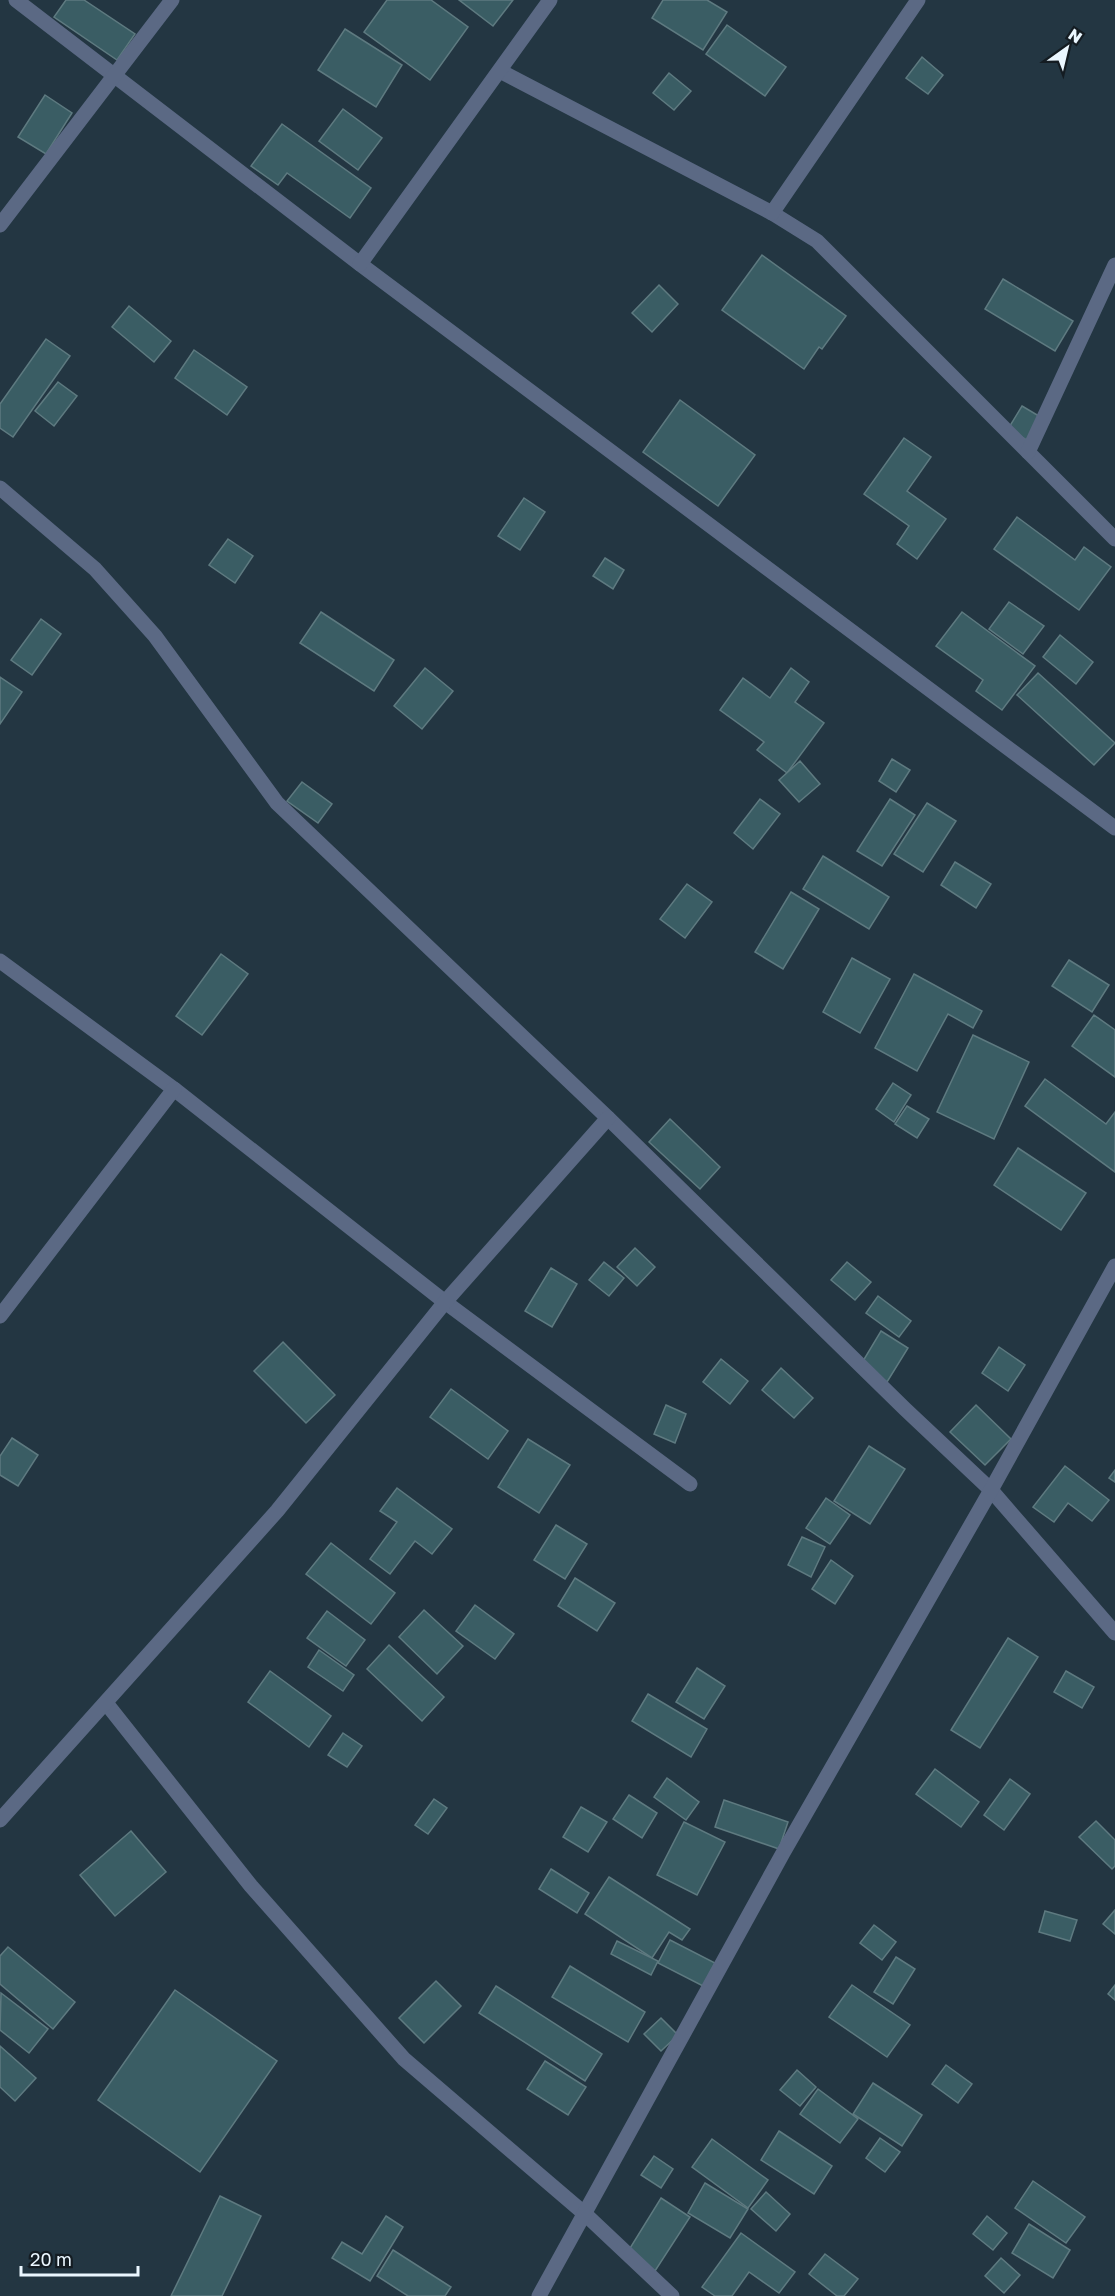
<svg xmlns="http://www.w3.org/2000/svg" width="1115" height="2296" viewBox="0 0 1115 2296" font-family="'Golos Text',sans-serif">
<rect width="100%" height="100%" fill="#233642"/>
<!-- building -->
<g fill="#3a5d64" stroke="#5e7a80" stroke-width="1.5">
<polygon points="66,0 84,0 135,34 117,60 54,17"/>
<polygon points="387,0 431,0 468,27 430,80 364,32"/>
<polygon points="459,0 513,0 493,26"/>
<polygon points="663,0 707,0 727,12 703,50 652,18"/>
<polygon points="727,25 786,67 765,96 706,54"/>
<polygon points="345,29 402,65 376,107 318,70"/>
<polygon points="922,57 943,75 928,94 906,78"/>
<polygon points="669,73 691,91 674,110 653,93"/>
<polygon points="45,95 72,113 46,154 18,137"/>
<polygon points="343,109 382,138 358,170 319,141"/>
<polygon points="282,124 371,188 350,218 287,173 278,185 251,166"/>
<polygon points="762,255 846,316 822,349 819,347 804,369 722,310"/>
<polygon points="1003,279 1073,321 1055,351 985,309"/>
<polygon points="659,285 678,304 652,332 632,313"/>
<polygon points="129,306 171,341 154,362 112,327"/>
<polygon points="46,339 70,356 13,437 0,428 0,404"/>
<polygon points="194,350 247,387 227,415 175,378"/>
<polygon points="58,382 77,396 54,426 35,411"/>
<polygon points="680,400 755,455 718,506 643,452"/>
<polygon points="1022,406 1049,422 1035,445 1008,429"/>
<polygon points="904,438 931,457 907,491 946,519 917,559 897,544 909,526 864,494"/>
<polygon points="524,498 545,512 520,550 498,536"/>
<polygon points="1017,517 1075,560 1084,547 1111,567 1079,610 994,549"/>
<polygon points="228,539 253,556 235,583 209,565"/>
<polygon points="605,558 624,570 613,589 593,576"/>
<polygon points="1009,602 1044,626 1023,654 989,629"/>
<polygon points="321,612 394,660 374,691 300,643"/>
<polygon points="962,612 1035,666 1002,710 976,691 983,680 936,646"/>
<polygon points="41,619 61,634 32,675 11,660"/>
<polygon points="1060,635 1093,662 1076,684 1043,657"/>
<polygon points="425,668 453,691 422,729 394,706"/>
<polygon points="791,668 809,682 795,702 824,723 787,773 757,750 764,742 720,710 743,678 770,698"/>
<polygon points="1038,673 1115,743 1094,765 1017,695"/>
<polygon points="0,677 22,692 0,724"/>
<polygon points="892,759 910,770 896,792 879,781"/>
<polygon points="800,761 820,784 799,802 779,780"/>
<polygon points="302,782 332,804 318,823 287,801"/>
<polygon points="760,799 780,814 753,849 734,833"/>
<polygon points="890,799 915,815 882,866 857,851"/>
<polygon points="927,803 956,821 923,872 894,854"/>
<polygon points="823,856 889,897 869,929 803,889"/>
<polygon points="955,862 991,884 976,908 941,885"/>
<polygon points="687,884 712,902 685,938 660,919"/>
<polygon points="791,892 819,909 783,969 755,952"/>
<polygon points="221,954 248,974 202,1035 176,1016"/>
<polygon points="852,958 890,979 860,1033 823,1012"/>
<polygon points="1069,960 1109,985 1092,1012 1052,986"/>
<polygon points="914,974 982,1011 973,1028 948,1014 917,1071 875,1048"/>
<polygon points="1094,1015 1115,1030 1115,1077 1072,1046"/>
<polygon points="973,1035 1029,1062 994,1139 937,1112"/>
<polygon points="1045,1079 1106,1124 1115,1112 1115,1172 1025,1106"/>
<polygon points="893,1083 911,1095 894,1122 876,1109"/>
<polygon points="907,1106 929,1119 917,1138 895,1124"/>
<polygon points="670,1119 720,1167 700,1189 649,1142"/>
<polygon points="1018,1148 1086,1193 1061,1230 994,1185"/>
<polygon points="635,1248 655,1267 637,1286 617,1267"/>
<polygon points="604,1262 624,1278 609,1296 589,1280"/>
<polygon points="847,1262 871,1282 855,1300 831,1280"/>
<polygon points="551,1268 577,1284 552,1327 525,1311"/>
<polygon points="878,1296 911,1321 899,1337 866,1313"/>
<polygon points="881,1331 908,1348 887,1382 860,1366"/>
<polygon points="283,1342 335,1395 306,1423 254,1371"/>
<polygon points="999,1347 1025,1365 1008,1391 982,1373"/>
<polygon points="721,1359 748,1381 730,1404 703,1382"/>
<polygon points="781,1368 813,1398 794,1418 762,1390"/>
<polygon points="451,1389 508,1431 488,1459 430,1417"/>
<polygon points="666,1405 686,1414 675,1443 654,1434"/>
<polygon points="976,1405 1011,1439 985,1465 950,1432"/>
<polygon points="12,1438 38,1455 18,1486 0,1475 0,1456"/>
<polygon points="528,1439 570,1465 539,1513 498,1487"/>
<polygon points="869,1446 905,1469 870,1524 834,1501"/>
<polygon points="1065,1466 1109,1500 1092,1521 1068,1503 1054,1522 1033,1507"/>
<polygon points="1115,1470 1115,1482 1109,1478"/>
<polygon points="397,1488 452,1529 432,1554 415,1541 390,1574 370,1559 397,1522 380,1511"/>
<polygon points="826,1498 850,1515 830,1544 806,1528"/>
<polygon points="556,1525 587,1544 565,1579 534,1560"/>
<polygon points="802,1537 825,1547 811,1577 788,1565"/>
<polygon points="331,1543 395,1593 371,1624 306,1574"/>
<polygon points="831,1560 853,1576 835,1604 812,1589"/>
<polygon points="575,1578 615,1603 597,1631 558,1606"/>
<polygon points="475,1605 514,1634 495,1659 456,1631"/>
<polygon points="424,1610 463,1646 437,1674 399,1637"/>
<polygon points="327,1611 365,1640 346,1666 307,1638"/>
<polygon points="1008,1638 1038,1657 980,1748 951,1730"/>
<polygon points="389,1645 444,1697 422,1721 367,1669"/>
<polygon points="319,1650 354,1675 343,1691 308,1667"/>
<polygon points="697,1668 725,1686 704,1719 676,1702"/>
<polygon points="270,1671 331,1716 309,1747 248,1702"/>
<polygon points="1066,1671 1094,1687 1082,1708 1054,1692"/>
<polygon points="648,1694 707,1729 691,1757 632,1721"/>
<polygon points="343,1733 362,1746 347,1767 328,1755"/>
<polygon points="935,1769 979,1802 961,1827 916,1794"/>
<polygon points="667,1778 699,1802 686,1820 654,1797"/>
<polygon points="1010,1779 1030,1794 1004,1830 984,1815"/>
<polygon points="629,1795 657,1813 642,1838 613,1819"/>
<polygon points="434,1799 447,1808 428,1834 415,1825"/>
<polygon points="724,1800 788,1822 779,1849 715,1827"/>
<polygon points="581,1807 607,1822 588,1852 563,1837"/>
<polygon points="1096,1821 1115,1840 1115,1866 1112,1869 1079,1837"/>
<polygon points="684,1822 725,1842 697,1895 657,1875"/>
<polygon points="131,1831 166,1872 115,1916 80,1875"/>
<polygon points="551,1869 589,1893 577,1913 539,1889"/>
<polygon points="609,1877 690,1929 682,1940 669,1932 652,1958 585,1914"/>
<polygon points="1115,1910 1115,1934 1103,1924"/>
<polygon points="1045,1911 1077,1920 1070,1941 1039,1932"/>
<polygon points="874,1925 896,1942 882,1960 860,1943"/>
<polygon points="670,1940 715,1963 703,1986 658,1963"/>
<polygon points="617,1941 658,1961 651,1975 611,1954"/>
<polygon points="8,1947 75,2002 53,2029 0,1984 0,1956"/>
<polygon points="896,1957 915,1969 893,2004 874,1992"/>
<polygon points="570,1966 645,2012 628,2042 552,1997"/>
<polygon points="436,1981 461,2006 424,2043 399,2018"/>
<polygon points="852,1985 910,2025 887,2057 829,2017"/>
<polygon points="1115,1985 1115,2000 1108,1994"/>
<polygon points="496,1986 602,2054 585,2081 479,2013"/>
<polygon points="175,1990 277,2061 200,2172 98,2100"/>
<polygon points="1,1993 48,2029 29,2053 0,2030"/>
<polygon points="661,2018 678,2035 661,2051 644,2034"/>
<polygon points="0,2046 36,2078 15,2101 0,2087"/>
<polygon points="545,2061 586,2087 568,2115 527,2089"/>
<polygon points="946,2065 972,2084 958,2103 932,2084"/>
<polygon points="797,2070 816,2087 800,2106 780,2090"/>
<polygon points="873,2083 922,2115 902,2146 853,2114"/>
<polygon points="818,2089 858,2119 840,2143 800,2114"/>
<polygon points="779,2131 832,2166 814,2194 761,2160"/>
<polygon points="880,2138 900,2152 885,2172 866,2158"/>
<polygon points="712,2139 768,2180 748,2208 692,2167"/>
<polygon points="654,2156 673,2169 661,2188 641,2175"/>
<polygon points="1033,2181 1085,2217 1066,2243 1015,2208"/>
<polygon points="705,2183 748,2209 730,2238 688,2213"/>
<polygon points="766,2192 790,2214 776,2231 751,2209"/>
<polygon points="220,2196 261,2216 222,2296 171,2296"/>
<polygon points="661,2198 690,2217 655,2271 627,2253"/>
<polygon points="386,2216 403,2227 370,2281 332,2258 342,2242 362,2254"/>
<polygon points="987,2216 1007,2233 993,2250 973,2234"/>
<polygon points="1029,2224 1070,2250 1053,2278 1012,2253"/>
<polygon points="741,2233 795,2272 779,2293 749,2272 732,2296 715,2296 702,2287"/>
<polygon points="393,2250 451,2287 445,2296 408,2296 377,2276"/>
<polygon points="825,2254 858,2279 844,2296 837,2296 809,2274"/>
<polygon points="1001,2258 1020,2275 1004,2293 985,2276"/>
</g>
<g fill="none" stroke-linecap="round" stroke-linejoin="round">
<!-- minor -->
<g stroke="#5b6984" stroke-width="15">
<polyline points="16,0 360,264 1115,828"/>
<polyline points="500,71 772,213 817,241 1115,539"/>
<polyline points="772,213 918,0"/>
<polyline points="0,225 172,0"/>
<polyline points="360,264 550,0"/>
<polyline points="1028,452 1115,265"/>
<polyline points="0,488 95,569 155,636 277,803 608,1118 905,1409 991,1490 1115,1633"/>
<polyline points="0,961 174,1089 445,1302 690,1484"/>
<polyline points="0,1316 174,1089"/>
<polyline points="106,1703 251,1886 404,2059 585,2214 672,2296"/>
<polyline points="0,1820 277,1511 445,1302 608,1118"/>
<polyline points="539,2296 783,1853 991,1490 1115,1266"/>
</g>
</g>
<!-- north arrow -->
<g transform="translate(1067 48) rotate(34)" stroke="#141c22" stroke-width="4.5" paint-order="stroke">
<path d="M0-4.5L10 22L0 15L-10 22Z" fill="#ebf7ff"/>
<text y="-9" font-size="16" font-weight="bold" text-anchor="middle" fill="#ebf7ff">N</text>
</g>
<!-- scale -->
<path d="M21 2266v9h117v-9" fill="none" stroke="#ebf7ff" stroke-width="3"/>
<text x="30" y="2266" font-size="18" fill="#ebf7ff" stroke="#141c22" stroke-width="4.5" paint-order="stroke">20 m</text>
</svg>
